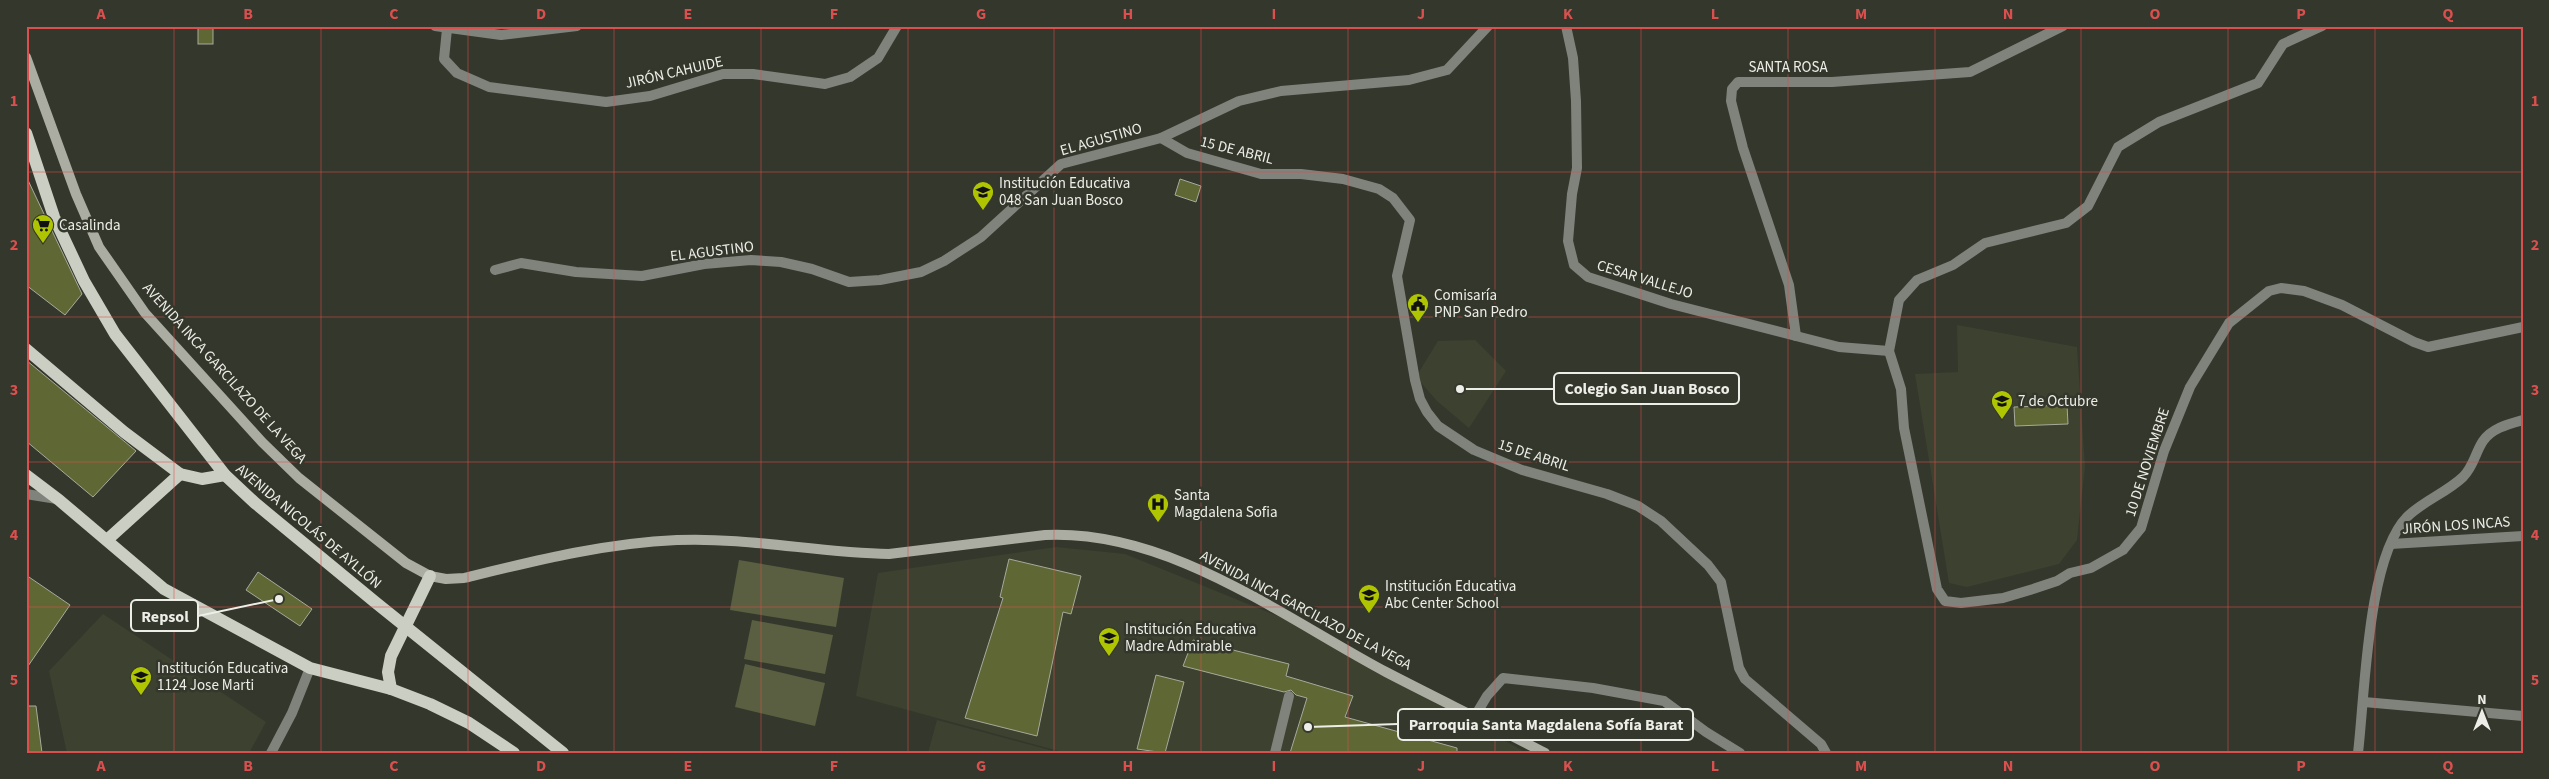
<svg xmlns="http://www.w3.org/2000/svg" width="2549" height="779" viewBox="0 0 2549 779" font-family="'Source Sans 3',sans-serif">
<rect width="100%" height="100%" fill="#34372c"/>
<!-- built -->
<g fill="#3d412f">
<polygon points="1957,325 2077,347 2085,466 2077,540 2059,564 1967,587 1949,583 1915,374 1958,372"/>
<polygon points="1475,340 1506,371 1469,428 1437,401 1416,377 1438,341"/>
<polygon points="1056,547 1125,554 1285,619 1527,753 1066,753 856,696 878,573"/>
<polygon points="103,614 266,722 249,753 67,753 49,671"/>
<polygon points="937,720 1057,752 1057,753 928,753"/>
</g>
<!-- green -->
<g fill="#595f40">
<polygon points="739,560 844,578 836,627 730,610"/>
<polygon points="752,620 833,635 825,674 744,659"/>
<polygon points="745,664 825,683 815,726 735,707"/>
</g>
<!-- building -->
<g fill="#5f6834" stroke="#a7aa9d">
<rect x="198" y="26" width="15" height="18"/>
<polygon points="26,176 82,294 65,315 26,285"/>
<polygon points="1180,179 1201,186 1196,202 1175,195"/>
<polygon points="26,360 136,451 93,497 26,441"/>
<polygon points="2067,405 2068,424 2015,426 2014,407"/>
<polygon points="1009,559 1081,576 1071,614 1063,612 1037,736 965,718 1003,598 1000,597"/>
<polygon points="258,572 312,609 300,626 246,590"/>
<polygon points="26,575 70,605 26,669"/>
<polygon points="1193,640 1289,664 1286,676 1353,696 1345,717 1457,748 1457,753 1290,753 1307,698 1296,695 1291,690 1284,692 1183,666"/>
<polygon points="1156,675 1184,682 1165,753 1137,749"/>
<polygon points="26,706 36,706 42,753 26,753"/>
</g>
<g fill="none" stroke-linecap="round" stroke-linejoin="round">
<!-- lane -->
<g stroke="#80827c" stroke-width="10">
<polyline points="447,29 444,59 457,73 489,87 606,102 650,96 723,74 753,74 825,84 850,77 878,58 897,26"/>
<polyline points="1161,138 1187,153 1261,174 1301,174 1343,179 1379,189 1393,198 1410,220 1397,276 1415,380 1420,399 1427,412 1438,426 1474,450 1522,470 1607,494 1638,506 1661,521 1708,565 1721,582 1739,668 1745,679 1821,744 1826,753"/>
<polyline points="26,494 57,499"/>
<polyline points="1475,716 1487,696 1503,678 1593,688 1664,701 1706,732 1740,753"/>
<polyline points="271,753 292,713 310,668"/>
<polyline points="1275,753 1289,696"/>
</g>
<!-- street -->
<g stroke="#80827c" stroke-width="10">
<polyline points="435,26 501,35 577,26"/>
<polyline points="1566,26 1573,58 1576,101 1577,168 1572,194 1568,241 1574,265 1588,277 1671,304 1839,347 1889,351"/>
<polyline points="2322,26 2283,44 2258,83 2159,122 2118,147 2088,206 2066,223 1985,243 1953,265 1917,280 1899,300 1889,351 1901,389 1904,428 1937,589 1945,601 1961,603 2003,598 2033,589 2057,581 2070,573 2091,568 2123,550 2141,528 2164,451 2190,387 2229,323 2269,291 2281,288 2304,291 2342,305 2414,342 2428,347 2523,327"/>
<polyline points="495,270 521,263 576,272 642,276 704,264 751,260 781,262 812,269 849,282 880,280 921,272 944,261 981,237 1061,164 1161,138 1239,101 1281,91 1409,80 1447,70 1488,26"/>
<polyline points="1796,336 1789,285 1743,148 1731,101 1732,89 1738,82 1832,82 1970,72 2063,26"/>
<polyline points="2391,544 2523,536"/>
<polyline points="2364,702 2523,716"/>
<path d="M 2358,753 C 2365,695 2367,558 2407,517 C 2423,501 2446,493 2463,477 C 2474,466 2475,453 2483,441 C 2492,428 2509,424 2523,420"/>
</g>
<!-- secondary -->
<path stroke="#abada3" stroke-width="10" d="M 26,57 L 76,194 L 99,247 L 145,313 L 262,442 L 299,478 L 406,563 L 430,576 L 446,579 L 464,578 C 534,561 605,543 677,540 C 748,537 818,553 889,554 L 1045,535 C 1168,529 1281,616 1386,672 C 1438,699 1492,725 1545,753"/>
<!-- primary -->
<g stroke="#cbcec2" stroke-width="12">
<polyline points="26,133 54,217 84,281 115,334 225,475 255,503 375,602 563,753"/>
<polyline points="26,349 124,432 180,474 202,479 225,475"/>
<polyline points="26,475 59,500 164,589 310,668 391,689 430,704 469,723 514,753"/>
<polyline points="107,540 180,474"/>
<polyline points="391,689 388,672 391,656 430,576"/>
</g>
</g>
<!-- grid -->
<path fill="none" stroke="#db504e" stroke-width="1" stroke-opacity="0.55" d="M 174,26 L 174,753M 321,26 L 321,753M 468,26 L 468,753M 614,26 L 614,753M 761,26 L 761,753M 908,26 L 908,753M 1054,26 L 1054,753M 1201,26 L 1201,753M 1348,26 L 1348,753M 1495,26 L 1495,753M 1641,26 L 1641,753M 1788,26 L 1788,753M 1935,26 L 1935,753M 2081,26 L 2081,753M 2228,26 L 2228,753M 2375,26 L 2375,753M 26,172 L 2523,172M 26,317 L 2523,317M 26,462 L 2523,462M 26,607 L 2523,607"/>
<!-- icons -->
<defs>
<g id="school-pin" transform="scale(1.125)"><path d="M0 17L-7.5 6A9.5 9.5 0 1 1 7.5 6Z" fill="#b0c502" stroke="#34372c"/><path d="M0-5L7-2L0 1L-7-2ZM-4 1L0 2.5L4 1V4Q0 6-4 4Z" fill="#111"/></g>
<g id="supermarket-pin" transform="scale(1.125)"><path d="M0 17L-7.5 6A9.5 9.5 0 1 1 7.5 6Z" fill="#b0c502" stroke="#34372c"/><path d="M-6-5.5h2.5l.6 2H6L4.5 2H-2.5L-4.4-4H-6ZM-1.5 3.2a1.3 1.3 0 1 0 .1 0ZM3 3.2a1.3 1.3 0 1 0 .1 0Z" fill="#111"/></g>
<g id="civic-pin" transform="scale(1.125)"><path d="M0 17L-7.5 6A9.5 9.5 0 1 1 7.5 6Z" fill="#b0c502" stroke="#34372c"/><path d="M-.6-6.5H3V-4.5H.6V-3L4-1V1h2V6H-6V1h2V-1L-.6-3ZM-1.2 2.5V6h2.4V2.5Z" fill="#111"/></g>
<g id="hospital-pin" transform="scale(1.125)"><path d="M0 17L-7.5 6A9.5 9.5 0 1 1 7.5 6Z" fill="#b0c502" stroke="#34372c"/><path d="M-5-5h3v3.5h4V-5h3V5h-3V1.5h-4V5h-3Z" fill="#111"/></g>
</defs>
<g fill-rule="evenodd">
<use href="#school-pin" x="983" y="192"/>
<use href="#supermarket-pin" x="43" y="225"/>
<use href="#civic-pin" x="1418" y="304"/>
<use href="#school-pin" x="2002" y="401"/>
<use href="#hospital-pin" x="1158" y="504"/>
<use href="#school-pin" x="1369" y="595"/>
<use href="#school-pin" x="1109" y="638"/>
<use href="#school-pin" x="141" y="677"/>
</g>
<g text-anchor="middle" stroke-width="5" stroke-linejoin="round" paint-order="stroke">
<!-- street labels -->
<g font-size="15" fill="#edeee7" stroke="#34372c">
<text x="1788" y="72">SANTA ROSA</text>
<text transform="translate(674 72) rotate(-13)" y="5">JIRÓN CAHUIDE</text>
<text transform="translate(1101 139) rotate(-16)" y="5">EL AGUSTINO</text>
<text transform="translate(1237 150) rotate(14)" y="5">15 DE ABRIL</text>
<text transform="translate(712 251) rotate(-7)" y="5">EL AGUSTINO</text>
<text transform="translate(1645 279) rotate(17)" y="5">CESAR VALLEJO</text>
<text transform="translate(225 373) rotate(48)" y="5">AVENIDA INCA GARCILAZO DE LA VEGA</text>
<text transform="translate(1534 455) rotate(18)" y="5">15 DE ABRIL</text>
<text transform="translate(2147 462) rotate(-72)" y="5">10 DE NOVIEMBRE</text>
<text transform="translate(2456 525) rotate(-4)" y="5">JIRÓN LOS INCAS</text>
<text transform="translate(309 526) rotate(40)" y="5">AVENIDA NICOLÁS DE AYLLÓN</text>
<text transform="translate(1306 610) rotate(28)" y="5">AVENIDA INCA GARCILAZO DE LA VEGA</text>
</g>
<!-- poi labels -->
<g font-size="15" fill="#edeee7" stroke="#34372c" text-anchor="start">
<text x="999" y="188">Institución Educativa<tspan x="999" dy="17">048 San Juan Bosco</tspan></text>
<text x="59" y="230">Casalinda</text>
<text x="1434" y="300">Comisaría<tspan x="1434" dy="17">PNP San Pedro</tspan></text>
<text x="2018" y="406">7 de Octubre</text>
<text x="1174" y="500">Santa<tspan x="1174" dy="17">Magdalena Sofia</tspan></text>
<text x="1385" y="591">Institución Educativa<tspan x="1385" dy="17">Abc Center School</tspan></text>
<text x="1125" y="634">Institución Educativa<tspan x="1125" dy="17">Madre Admirable</tspan></text>
<text x="157" y="673">Institución Educativa<tspan x="157" dy="17">1124 Jose Marti</tspan></text>
</g>
</g>
<!-- callouts -->
<path fill="none" stroke="#edeee7" stroke-width="2" d="M1460 389L1554 389M279 599L198 616M1308 727L1398 724"/>
<g fill="#edeee7" stroke="#34372c" stroke-width="2">
<circle cx="1460" cy="389" r="5"/>
<circle cx="279" cy="599" r="5"/>
<circle cx="1308" cy="727" r="5"/>
</g>
<g fill="#34372c" stroke="#edeee7" stroke-width="2">
<rect x="1554" y="373" width="185" height="31" rx="5"/>
<rect x="131" y="600" width="67" height="31" rx="5"/>
<rect x="1398" y="709" width="295" height="31" rx="5"/>
</g>
<g font-size="16" text-anchor="middle" font-weight="bold" fill="#edeee7">
<text x="1647" y="394">Colegio San Juan Bosco</text>
<text x="165" y="622">Repsol</text>
<text x="1546" y="730">Parroquia Santa Magdalena Sofía Barat</text>
</g>
<!-- border -->
<rect width="2549" height="779" fill="none" stroke="#34372c" stroke-width="55"/>
<!-- north arrow -->
<g transform="translate(2482 712)" stroke="#34372c" stroke-width="4" paint-order="stroke">
<path d="M0-4L9 19L0 12L-9 19Z" fill="#edeee7"/>
<text y="-8" font-size="14" font-weight="bold" text-anchor="middle" fill="#edeee7">N</text>
</g>
<rect x="28" y="28" width="2494" height="724" fill="none" stroke="#db504e" stroke-width="2"/>
<g font-size="16" text-anchor="middle" font-weight="bold" fill="#db504e">
<text x="101" y="19">A</text>
<text x="248" y="19">B</text>
<text x="394" y="19">C</text>
<text x="541" y="19">D</text>
<text x="688" y="19">E</text>
<text x="834" y="19">F</text>
<text x="981" y="19">G</text>
<text x="1128" y="19">H</text>
<text x="1274" y="19">I</text>
<text x="1421" y="19">J</text>
<text x="1568" y="19">K</text>
<text x="1715" y="19">L</text>
<text x="1861" y="19">M</text>
<text x="2008" y="19">N</text>
<text x="2155" y="19">O</text>
<text x="2301" y="19">P</text>
<text x="2448" y="19">Q</text>
<text x="14" y="106">1</text>
<text x="2535" y="106">1</text>
<text x="14" y="250">2</text>
<text x="2535" y="250">2</text>
<text x="14" y="395">3</text>
<text x="2535" y="395">3</text>
<text x="14" y="540">4</text>
<text x="2535" y="540">4</text>
<text x="14" y="685">5</text>
<text x="2535" y="685">5</text>
<text x="101" y="771">A</text>
<text x="248" y="771">B</text>
<text x="394" y="771">C</text>
<text x="541" y="771">D</text>
<text x="688" y="771">E</text>
<text x="834" y="771">F</text>
<text x="981" y="771">G</text>
<text x="1128" y="771">H</text>
<text x="1274" y="771">I</text>
<text x="1421" y="771">J</text>
<text x="1568" y="771">K</text>
<text x="1715" y="771">L</text>
<text x="1861" y="771">M</text>
<text x="2008" y="771">N</text>
<text x="2155" y="771">O</text>
<text x="2301" y="771">P</text>
<text x="2448" y="771">Q</text>
</g>
</svg>
